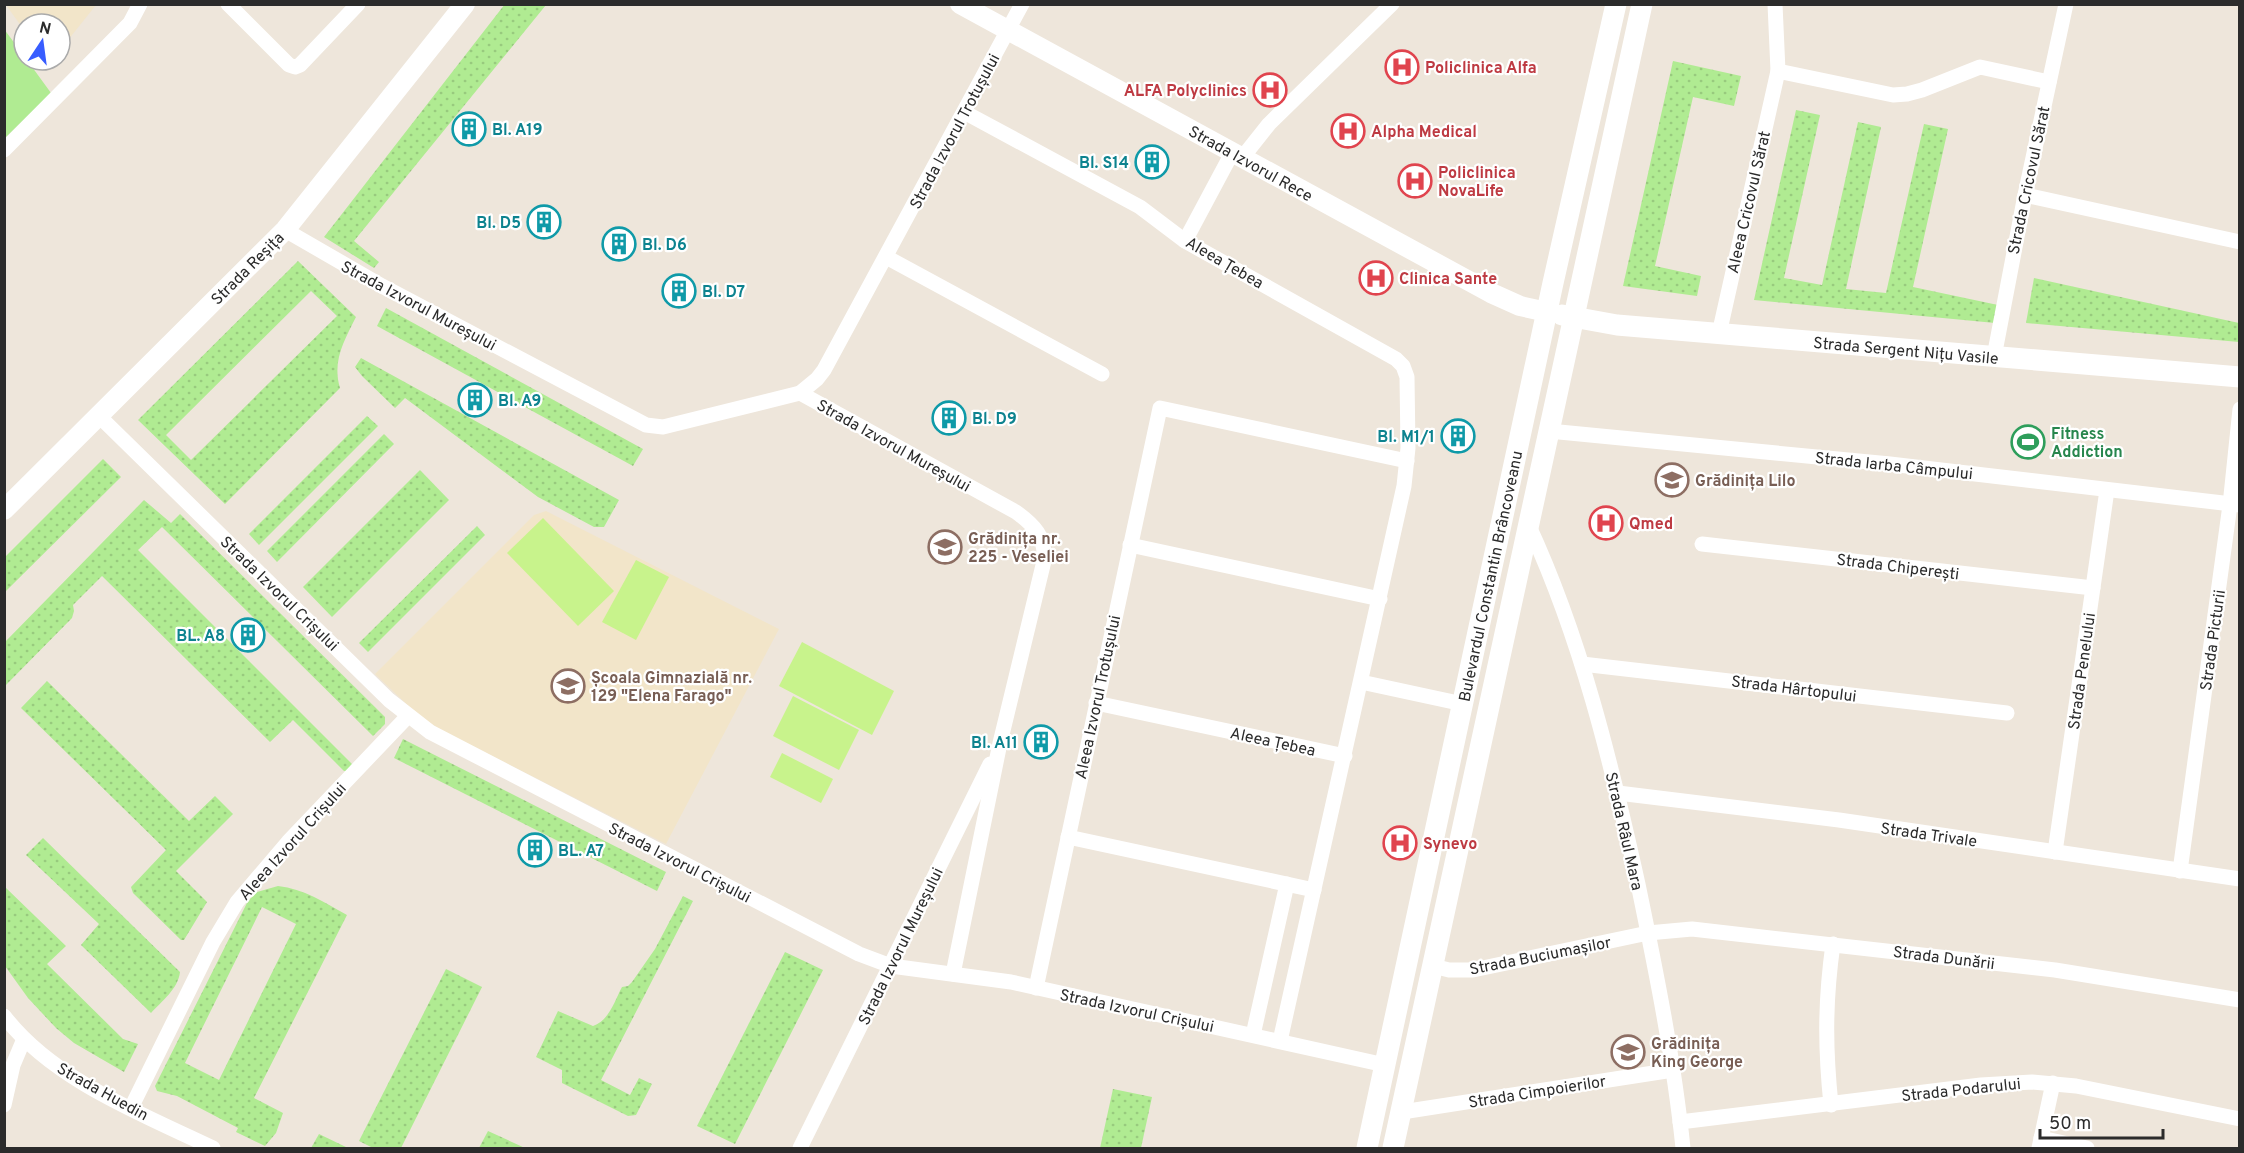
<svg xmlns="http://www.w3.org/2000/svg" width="2244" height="1153" viewBox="0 0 2244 1153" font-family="Overpass,sans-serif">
<defs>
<pattern id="garden-dots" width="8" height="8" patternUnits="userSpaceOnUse" patternTransform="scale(1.5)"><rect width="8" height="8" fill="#b0eb92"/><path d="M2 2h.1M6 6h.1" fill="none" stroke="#98ca7e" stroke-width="1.8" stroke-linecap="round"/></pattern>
</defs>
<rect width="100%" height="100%" fill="#eee6db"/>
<!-- education -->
<g fill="#f2e5c9">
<polygon points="6,5 96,5 60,50 60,24 24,24 24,30"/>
<polygon points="546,511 779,629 666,844 441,730 420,717 375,674 534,515"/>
</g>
<!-- grass -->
<polygon fill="#b0eb92" points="4,29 24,56 24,60 27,60 51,93 5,138"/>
<!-- garden -->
<g fill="url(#garden-dots)" fill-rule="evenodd">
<polygon points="505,4 546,5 354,241 379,262 374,268 324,237"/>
<polygon points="1673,61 1741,76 1734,106 1693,97 1655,266 1701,276 1697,296 1623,286"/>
<polygon points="1796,110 1820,115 1784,278 1822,285 1858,122 1881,127 1846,289 1886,293 1924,124 1948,129 1913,287 1998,305 1995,323 1754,300"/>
<path d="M 298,261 L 356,317 C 344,341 332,361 340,388 L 225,504 L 138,420 ZM 311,291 L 337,316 L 191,460 L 166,435 Z"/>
<polygon points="2034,278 2239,323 2239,342 2026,323"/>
<polygon points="386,308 643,449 633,466 377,326"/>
<polygon points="361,358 619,500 604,527 594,527 538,497 405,398 395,408 362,376 355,367"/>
<polygon points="367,416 378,426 259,545 249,534"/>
<polygon points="384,434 394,444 277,562 267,551"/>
<polygon points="103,459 121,477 5,592 5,557"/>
<polygon points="420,470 449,500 332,617 303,587"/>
<polygon points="144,500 171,523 180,514 385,717 385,724 373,736 162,527 138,550 353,765 347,771 344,771 293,720 270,742 102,576 73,605 74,611 72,618 5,686 5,642"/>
<polygon points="477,526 485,535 368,652 359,643"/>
<polygon points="47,681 189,821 215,796 233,814 176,871 207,902 184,940 181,940 133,893 131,887 166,850 21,708"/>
<polygon points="403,739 666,872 657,891 394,758"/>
<path d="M 43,838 L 180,972 C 178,989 162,1001 151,1013 L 81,945 L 99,924 L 26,855 Z"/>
<path d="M 278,886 C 304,889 324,902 347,915 L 254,1098 L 283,1113 L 276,1133 L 265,1146 L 236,1132 L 238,1128 L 177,1096 L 157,1091 L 155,1086 L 248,901 L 257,892 ZM 262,907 L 296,924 L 219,1080 L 185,1063 Z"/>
<polygon points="5,887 66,946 47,964 123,1039 138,1044 124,1072 74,1043 56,1028 28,998 5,966"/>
<path d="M 683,896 L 693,901 L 601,1080 L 630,1095 L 639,1078 L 652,1084 L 636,1115 L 628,1116 L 562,1083 L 562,1070 L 536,1057 L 558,1011 L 593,1026 C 609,1021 615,1000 622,987 L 628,986 L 632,982 L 655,949 Z"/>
<polygon points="785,952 823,970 735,1144 697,1126"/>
<polygon points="446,969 482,987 401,1148 373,1148 359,1141"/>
<polygon points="1113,1089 1152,1097 1141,1148 1100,1148"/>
<polygon points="488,1131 525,1148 479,1148"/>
<polygon points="319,1134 348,1148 311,1148"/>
</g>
<!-- pitch -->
<g fill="#c8f38c">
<polygon points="543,518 614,591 578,626 507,553"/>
<polygon points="636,560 669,577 636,640 602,622"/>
<polygon points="802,642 894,691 872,735 779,686"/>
<polygon points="793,696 859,730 839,770 773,736"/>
<polygon points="782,753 833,779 821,803 770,777"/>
</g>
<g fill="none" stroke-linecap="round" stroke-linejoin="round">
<!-- minor -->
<g stroke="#fff" stroke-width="15">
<polyline points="228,4 289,65 295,67 300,65 358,4"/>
<polyline points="1778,71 1893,95 1907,94 1922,90 1980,67 2049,82"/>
<polyline points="964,112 1140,207 1185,241 1396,359 1403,366 1407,377 1408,448 1404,486 1280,1041"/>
<polyline points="4,150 130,23 140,4"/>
<polyline points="1242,158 1269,124 1392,4"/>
<polyline points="2025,195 2240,242"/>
<polyline points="285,230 382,286 646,425 663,427 800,393 817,379 824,370 1022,4"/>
<polyline points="1185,241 1232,153"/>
<polyline points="886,257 1102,374"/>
<polyline points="1719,334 1778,71 1775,4"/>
<polyline points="1994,357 2025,195 2066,4"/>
<path d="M 800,393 L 1016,512 C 1034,525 1046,537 1044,561 L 1000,743 L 953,974"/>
<polyline points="99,416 389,700 430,732 859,954 891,966 1011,982 1385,1065"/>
<polyline points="1549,431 1890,464 2240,505"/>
<path d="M 1528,524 C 1581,638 1611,762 1638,884 C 1656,971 1674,1060 1683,1148"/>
<polyline points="1702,544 2093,588"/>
<polyline points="1130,545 1380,599"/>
<polyline points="1582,664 2007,713"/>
<polyline points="1361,682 1463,704"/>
<polyline points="1096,703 1345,756"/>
<polyline points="1618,793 1839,820 2240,879"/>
<polyline points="1068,837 1314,890"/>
<polyline points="2055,852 2107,490"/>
<polyline points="2180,871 2230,505 2240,409"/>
<polyline points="1433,966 1449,970 1473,970 1648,933 1692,929 2055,970 2240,1000"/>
<polyline points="1036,988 1160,408 1407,461"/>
<path d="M 4,1016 C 53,1080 142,1114 213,1148"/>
<polyline points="1253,1035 1287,884"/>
<polyline points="4,1105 13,1065 24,1039"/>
<path d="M 1831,1105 C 1825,1047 1825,1001 1833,944"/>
<polyline points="131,1108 213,942 237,902 288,842 408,716"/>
<polyline points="1402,1112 1673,1070"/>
<polyline points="1680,1122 1981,1085 2032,1082 2076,1086 2240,1119"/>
<polyline points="2041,1138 2087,1148"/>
<polyline points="800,1148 990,764"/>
<polyline points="2039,1148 2053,1083"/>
</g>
<!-- tertiary -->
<g stroke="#fff" stroke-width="20">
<polyline points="960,4 1491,293 1520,306 1547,312"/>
<polyline points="4,510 285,230 465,4"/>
</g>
<!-- secondary -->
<g stroke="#fff" stroke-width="21">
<polyline points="1562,315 1617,325 2240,377"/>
<polyline points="1367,1148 1553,283 1616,4"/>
<polyline points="1393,1148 1642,4"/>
</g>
</g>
<!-- icons -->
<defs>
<g id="hospital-ring" transform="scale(1.725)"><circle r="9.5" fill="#fff" stroke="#e0444e" stroke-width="1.5"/><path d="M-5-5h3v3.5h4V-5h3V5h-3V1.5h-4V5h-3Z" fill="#e0444e"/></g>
<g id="building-ring" transform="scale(1.725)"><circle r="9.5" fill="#fff" stroke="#0f9aa8" stroke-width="1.5"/><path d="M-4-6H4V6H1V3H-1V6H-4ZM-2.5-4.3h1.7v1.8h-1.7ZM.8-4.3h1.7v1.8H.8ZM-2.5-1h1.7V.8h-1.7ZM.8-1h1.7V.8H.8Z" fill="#0f9aa8"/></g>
<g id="stadium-ring" transform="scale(1.725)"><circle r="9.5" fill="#fff" stroke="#2e9e5b" stroke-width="1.5"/><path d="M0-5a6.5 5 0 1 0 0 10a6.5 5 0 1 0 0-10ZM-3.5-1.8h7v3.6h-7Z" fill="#2e9e5b"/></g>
<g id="school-ring" transform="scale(1.725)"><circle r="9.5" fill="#fff" stroke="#8d6e63" stroke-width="1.5"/><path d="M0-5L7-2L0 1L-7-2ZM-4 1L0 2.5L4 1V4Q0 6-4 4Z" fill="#8d6e63"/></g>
</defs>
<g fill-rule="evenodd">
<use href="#hospital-ring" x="1402" y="67"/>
<use href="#hospital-ring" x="1270" y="90"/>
<use href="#building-ring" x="469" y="129"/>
<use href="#hospital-ring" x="1348" y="131"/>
<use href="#building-ring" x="1152" y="162"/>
<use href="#hospital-ring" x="1415" y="181"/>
<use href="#building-ring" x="544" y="222"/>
<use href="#building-ring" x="619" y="244"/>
<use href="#hospital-ring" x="1376" y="278"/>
<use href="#building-ring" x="679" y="291"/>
<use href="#building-ring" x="475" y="400"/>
<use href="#building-ring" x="949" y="418"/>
<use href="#building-ring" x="1458" y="436"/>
<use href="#stadium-ring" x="2028" y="442"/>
<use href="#school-ring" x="1672" y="480"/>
<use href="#hospital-ring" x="1606" y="523"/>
<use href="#school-ring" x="945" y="547"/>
<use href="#building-ring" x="248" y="635"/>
<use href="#school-ring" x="568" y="686"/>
<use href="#building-ring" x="1041" y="742"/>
<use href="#hospital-ring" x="1400" y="843"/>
<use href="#building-ring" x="535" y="850"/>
<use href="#school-ring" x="1628" y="1052"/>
</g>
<g text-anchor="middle" stroke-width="4.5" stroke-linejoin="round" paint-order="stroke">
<!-- health labels -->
<g font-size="16" font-weight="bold" fill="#be3a42" stroke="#fff" text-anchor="start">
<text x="1425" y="73">Policlinica Alfa</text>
<text x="1247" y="96" text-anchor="end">ALFA Polyclinics</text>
<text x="1371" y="137">Alpha Medical</text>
<text x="1438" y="178">Policlinica<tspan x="1438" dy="18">NovaLife</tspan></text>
<text x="1399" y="284">Clinica Sante</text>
<text x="1629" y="529">Qmed</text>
<text x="1423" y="849">Synevo</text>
</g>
<!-- culture labels -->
<g font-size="16" font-weight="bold" fill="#0d838f" stroke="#fff" text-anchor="start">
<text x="492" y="135">Bl. A19</text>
<text x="1129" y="168" text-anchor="end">Bl. S14</text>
<text x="521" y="228" text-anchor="end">Bl. D5</text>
<text x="642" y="250">Bl. D6</text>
<text x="702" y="297">Bl. D7</text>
<text x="498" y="406">Bl. A9</text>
<text x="972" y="424">Bl. D9</text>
<text x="1435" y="442" text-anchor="end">Bl. M1/1</text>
<text x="225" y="641" text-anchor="end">BL. A8</text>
<text x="1018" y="748" text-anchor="end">Bl. A11</text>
<text x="558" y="856">BL. A7</text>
</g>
<!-- street labels -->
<g font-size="16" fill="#2b2b2b" stroke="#fff">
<text transform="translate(954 131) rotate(-62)" y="6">Strada Izvorul Trotușului</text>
<text transform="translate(1251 163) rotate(29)" y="6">Strada Izvorul Rece</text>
<text transform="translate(2028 180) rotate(-78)" y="6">Strada Cricovul Sărat</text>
<text transform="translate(1748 202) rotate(-77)" y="6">Aleea Cricovul Sărat</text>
<text transform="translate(1225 262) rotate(30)" y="6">Aleea Țebea</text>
<text transform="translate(247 268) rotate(-45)" y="6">Strada Reșița</text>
<text transform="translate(419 305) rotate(28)" y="6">Strada Izvorul Mureșului</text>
<text transform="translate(1906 350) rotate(5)" y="6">Strada Sergent Nițu Vasile</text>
<text transform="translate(894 445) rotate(29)" y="6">Strada Izvorul Mureșului</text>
<text transform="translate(1894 465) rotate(6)" y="6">Strada Iarba Câmpului</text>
<text transform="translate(1898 566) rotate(7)" y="6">Strada Chiperești</text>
<text transform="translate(1490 576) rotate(-78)" y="6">Bulevardul Constantin Brâncoveanu</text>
<text transform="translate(280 593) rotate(44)" y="6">Strada Izvorul Crișului</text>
<text transform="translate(2212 640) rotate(-82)" y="6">Strada Picturii</text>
<text transform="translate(2081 671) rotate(-82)" y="6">Strada Penelului</text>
<text transform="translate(1794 688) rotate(7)" y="6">Strada Hârtopului</text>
<text transform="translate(1097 697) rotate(-78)" y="6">Aleea Izvorul Trotușului</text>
<text transform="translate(1273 741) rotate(12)" y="6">Aleea Țebea</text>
<text transform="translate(1625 831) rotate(77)" y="6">Strada Râul Mara</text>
<text transform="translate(1929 834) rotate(8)" y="6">Strada Trivale</text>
<text transform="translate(292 841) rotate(-48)" y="6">Aleea Izvorul Crișului</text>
<text transform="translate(680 862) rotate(27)" y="6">Strada Izvorul Crișului</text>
<text transform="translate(900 946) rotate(-64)" y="6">Strada Izvorul Mureșului</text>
<text transform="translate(1540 955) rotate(-11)" y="6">Strada Buciumașilor</text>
<text transform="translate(1944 957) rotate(7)" y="6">Strada Dunării</text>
<text transform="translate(1137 1010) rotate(12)" y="6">Strada Izvorul Crișului</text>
<text transform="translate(1961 1089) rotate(-6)" y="6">Strada Podarului</text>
<text transform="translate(103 1091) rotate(29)" y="6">Strada Huedin</text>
<text transform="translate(1537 1091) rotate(-9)" y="6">Strada Cimpoierilor</text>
</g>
<!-- leisure labels -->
<g font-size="16" font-weight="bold" fill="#27864d" stroke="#fff" text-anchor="start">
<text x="2051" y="439">Fitness<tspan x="2051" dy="18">Addiction</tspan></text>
</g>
<!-- education labels -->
<g font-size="16" font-weight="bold" fill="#785e54" stroke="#fff" text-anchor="start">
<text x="1695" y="486">Grădinița Lilo</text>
<text x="968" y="544">Grădinița nr.<tspan x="968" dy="18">225 - Veseliei</tspan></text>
<text x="591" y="683">Școala Gimnazială nr.<tspan x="591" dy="18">129 "Elena Farago"</tspan></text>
<text x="1651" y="1049">Grădinița<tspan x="1651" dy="18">King George</tspan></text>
</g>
</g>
<!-- border -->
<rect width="2244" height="1153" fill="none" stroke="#2b2b2b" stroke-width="12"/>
<!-- north arrow -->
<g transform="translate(42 42) rotate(13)"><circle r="28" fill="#ffffff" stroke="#aaaaaa" stroke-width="1.5"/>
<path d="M0-4.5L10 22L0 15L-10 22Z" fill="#385dff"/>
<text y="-9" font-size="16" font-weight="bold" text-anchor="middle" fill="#2b2b2b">N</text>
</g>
<!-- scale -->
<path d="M2040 1129v9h123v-9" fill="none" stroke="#2b2b2b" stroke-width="3"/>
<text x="2049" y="1129" font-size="18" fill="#2b2b2b" stroke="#ffffff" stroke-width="4.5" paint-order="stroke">50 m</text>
</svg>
